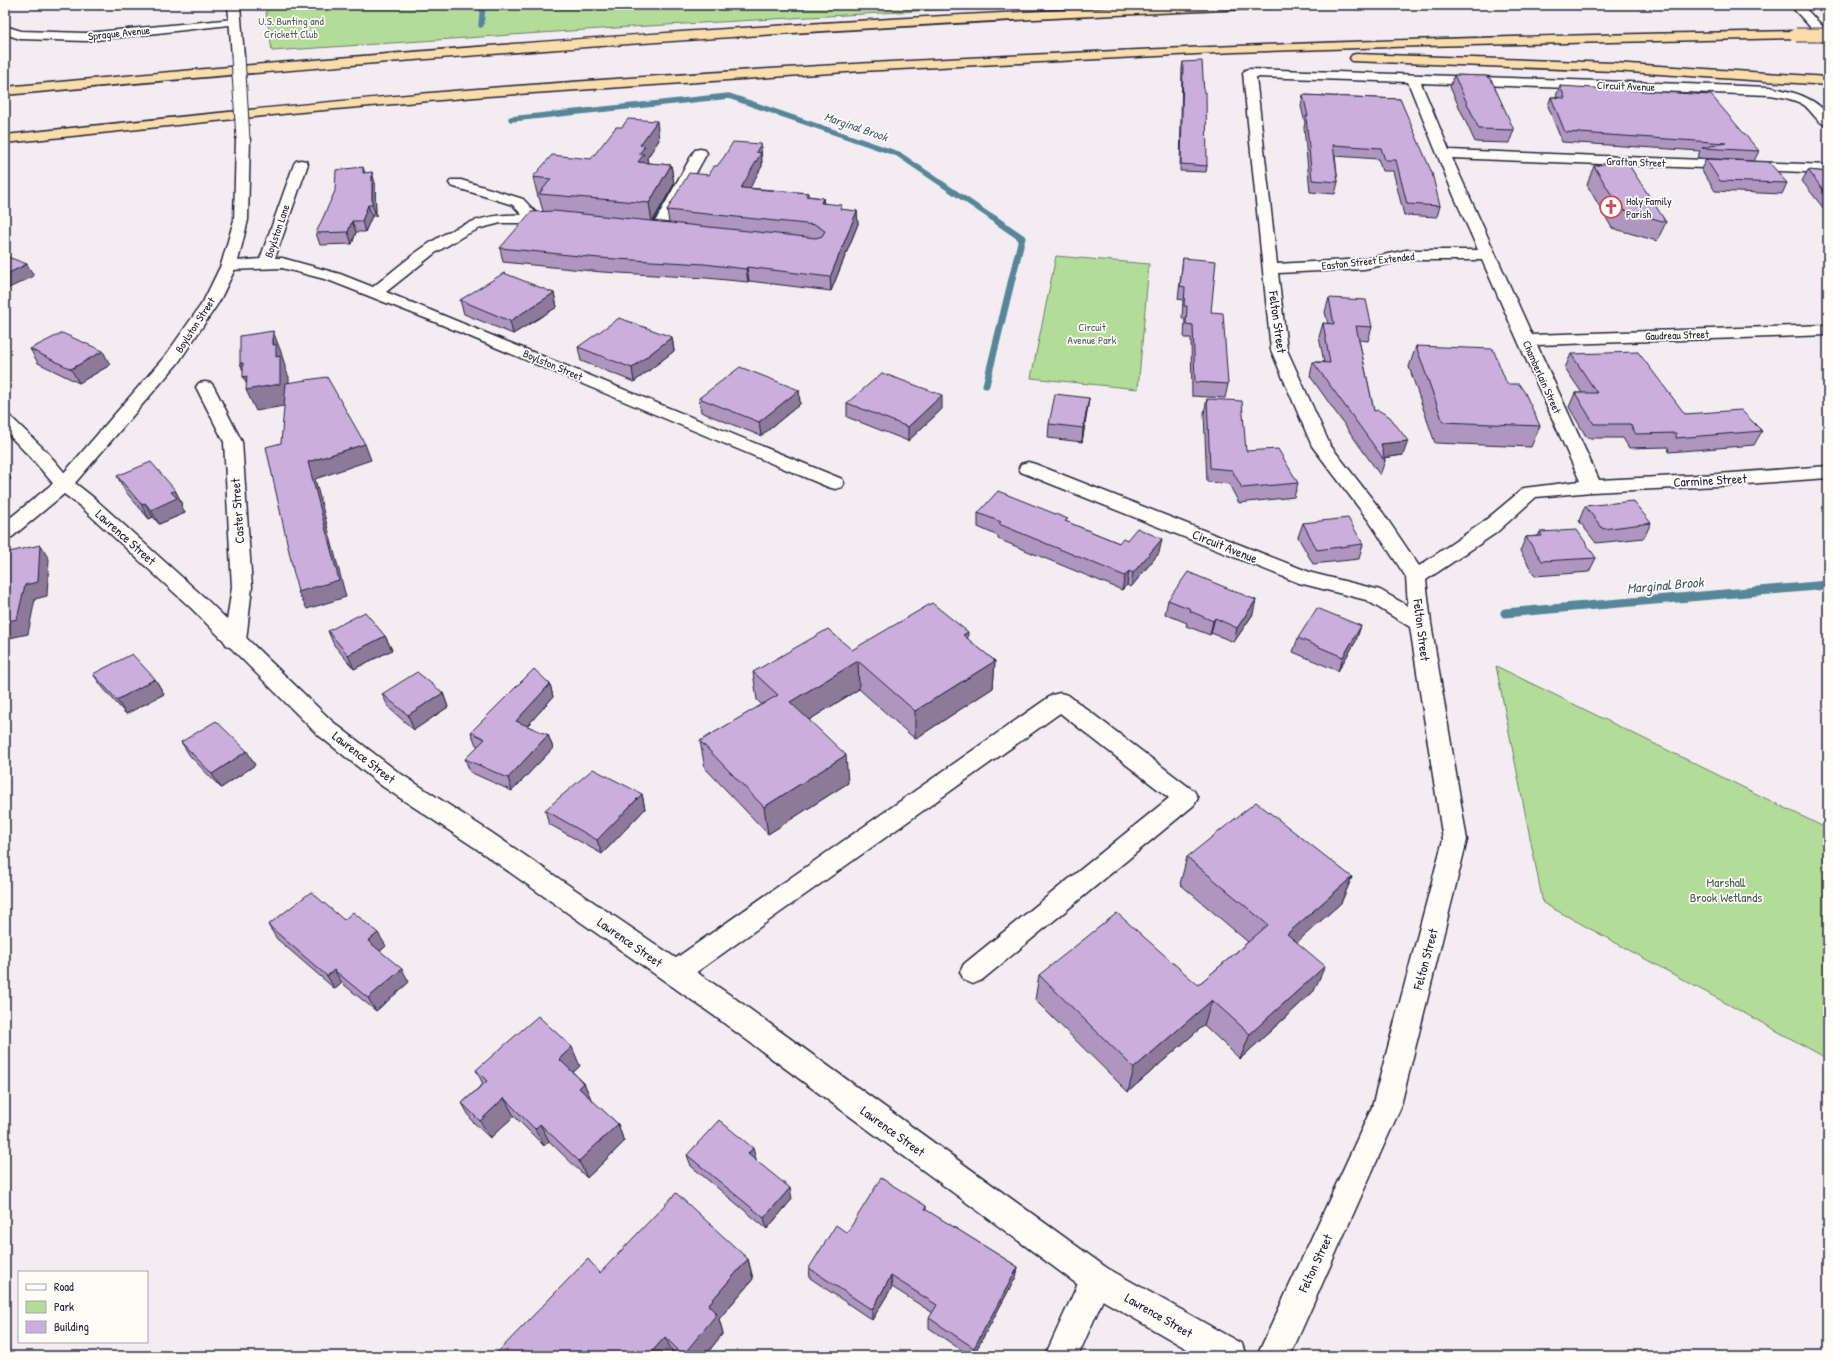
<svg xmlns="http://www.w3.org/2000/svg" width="1833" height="1361" viewBox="0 0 1833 1361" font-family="'Patrick Hand',sans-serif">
<rect width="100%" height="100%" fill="#f3edf2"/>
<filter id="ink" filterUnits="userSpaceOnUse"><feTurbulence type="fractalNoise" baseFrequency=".025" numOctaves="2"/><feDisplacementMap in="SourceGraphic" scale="8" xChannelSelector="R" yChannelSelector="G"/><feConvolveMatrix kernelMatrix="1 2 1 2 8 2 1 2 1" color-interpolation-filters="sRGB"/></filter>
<g filter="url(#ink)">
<!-- green -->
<g fill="#b3dc99" stroke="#6a7f6a">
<polygon points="265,5 990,5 989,7 630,27 272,51"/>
<polygon points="1056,256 1149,264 1138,389 1031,378"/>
<polygon points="1496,666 1828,829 1828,1059 1543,903"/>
</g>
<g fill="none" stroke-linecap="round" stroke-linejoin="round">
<!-- stream-far2 -->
<g stroke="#578697" stroke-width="5.5">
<polyline points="481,25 483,5"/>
<polyline points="511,119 729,96 898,154 994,219"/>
</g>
<!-- stream-far1 -->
<polyline stroke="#578697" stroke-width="7" points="986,385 1022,238 993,218"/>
<!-- stream -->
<polyline stroke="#578697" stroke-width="9" points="1505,613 1828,585"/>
<!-- street casing -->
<g stroke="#22223b" stroke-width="3">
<g id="street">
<polygon points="234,19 240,22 238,24 86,41 20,39 5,34 5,26 21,31 86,33"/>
<path d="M 1249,69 L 1770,87 C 1793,92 1812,96 1828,114 L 1828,126 C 1818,124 1812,111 1804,105 C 1794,99 1782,97 1770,95 L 1421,83 L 1449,150 L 1828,165 L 1828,173 L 1452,158 L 1532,335 L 1828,325 L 1828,335 L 1537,345 L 1599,480 L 1718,474 L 1828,466 L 1828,478 L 1718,486 L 1592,492 L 1536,497 L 1496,533 L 1426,580 L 1431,623 L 1467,840 L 1400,1109 L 1290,1356 L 1257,1356 L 1372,1107 L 1443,840 L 1410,627 L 1366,600 L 1299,583 L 1021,472 L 1019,468 L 1021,464 L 1028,462 L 1035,464 L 1312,573 L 1380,590 L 1408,606 L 1406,577 L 1369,521 L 1312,446 L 1271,350 L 1243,73 L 1245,70 ZM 1256,77 L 1408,82 L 1454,196 L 1478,250 L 1407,250 L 1364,259 L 1277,264 ZM 1407,260 L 1482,260 L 1580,481 L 1524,488 L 1482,523 L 1419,566 L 1383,513 L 1330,445 L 1287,350 L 1278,273 L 1364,269 Z"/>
<polygon points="700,149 705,150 707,153 667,225 685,228 687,231 685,234 680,235 653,232 651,229 693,153 695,150"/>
<path d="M 301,160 L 306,161 L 308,164 L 275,258 L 282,258 L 340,274 L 373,287 C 418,251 460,211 522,215 L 513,205 L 451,186 L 449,183 L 451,180 L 461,180 L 523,199 L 538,215 L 561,216 L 563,219 L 561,222 L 556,223 L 501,223 L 481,228 L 465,235 L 435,253 L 386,292 L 842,479 L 844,483 L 842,487 L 835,489 L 828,487 L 440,324 L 328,280 L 282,268 L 229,270 L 224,268 L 221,265 L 224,262 L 260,259 L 294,164 L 296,161 Z"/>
<polygon points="205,382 211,383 214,387 242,442 252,587 246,641 243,646 235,649 227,646 224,641 232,587 224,442 196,387 199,383"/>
<polygon points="5,416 11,417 46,451 71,480 73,484 71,488 64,490 57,488 32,459 5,431"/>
<polygon points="1060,693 1068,695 1194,791 1198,798 1194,805 982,980 973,984 964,980 960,972 964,964 1169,798 1060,713 684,981 675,985 666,981 662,973 666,965 1052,695"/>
<polygon points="1096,1263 1107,1268 1112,1279 1078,1356 1045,1356 1085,1268"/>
</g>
</g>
<!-- secondary casing -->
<g stroke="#22223b" stroke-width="3">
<g id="secondary">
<polygon points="228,5 240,5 244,57 242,60 234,60 232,57"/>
<polygon points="1790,5 1802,5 1828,32 1828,43 1824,42"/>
<polygon points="243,135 248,136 250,139 248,220 237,265 219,302 178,363 75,483 94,498 205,598 333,722 398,772 492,833 733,997 1107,1268 1242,1344 1246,1356 1199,1356 1085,1290 713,1015 474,847 382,786 317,734 191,608 80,506 64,494 12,537 5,538 5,522 57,480 70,466 166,355 203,302 221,265 234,220 236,139 238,136"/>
</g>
</g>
<!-- highway casing -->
<g stroke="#22223b" stroke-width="3">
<g id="highway">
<path d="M 1184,5 L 1279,5 L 1273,8 C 849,25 427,56 5,95 L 5,87 C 397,51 790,20 1184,5 Z"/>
<path d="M 1796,31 L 1802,35 L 1800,38 L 1422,46 L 1235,52 L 861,71 L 487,96 L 301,112 L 5,143 L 5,135 C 167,118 328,101 490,88 C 925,55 1360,38 1796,31 Z"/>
<polygon points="1356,54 1614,63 1828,77 1828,85 1614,71 1352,61 1350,58 1352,55"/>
</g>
</g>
<!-- street -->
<use href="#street" fill="#fdfcf7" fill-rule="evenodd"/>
<!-- secondary -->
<use href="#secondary" fill="#fdfcf7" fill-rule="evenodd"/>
<!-- highway -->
<use href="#highway" fill="#faddab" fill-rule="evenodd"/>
<!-- secondary-bridge casing -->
<g stroke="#22223b" stroke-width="15" stroke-linecap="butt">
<polyline id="secondary-bridge" points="238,57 243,139"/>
</g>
<!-- highway-bridge casing -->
<g stroke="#22223b" stroke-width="15" stroke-linecap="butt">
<polyline id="highway-bridge" points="1796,35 1828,35"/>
</g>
<!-- secondary-bridge -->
<use href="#secondary-bridge" stroke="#fdfcf7" stroke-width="13"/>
<!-- highway-bridge -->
<use href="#highway-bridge" stroke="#faddab" stroke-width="13"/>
</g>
<!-- wall -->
<g fill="#ae96be" stroke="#22223b">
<polygon points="1183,62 1207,166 1206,172 1180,171 1182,68"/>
<polygon points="1454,75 1514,130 1509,143 1475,142 1450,87"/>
<polygon points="1560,86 1759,151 1754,161 1697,158 1700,151 1562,142 1548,106 1551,97 1557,97 1556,96"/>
<polygon points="1303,95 1400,99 1440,206 1437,217 1404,215 1393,171 1382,171 1378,159 1335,156 1338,182 1335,194 1310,192 1304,127 1305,123 1301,106"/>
<polygon points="659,140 647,158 648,163 671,165 674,184 653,221 669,223 667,210 709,175 717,166 761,144 762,166 749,188 808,193 808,196 823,198 824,204 842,210 857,211 858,224 831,291 749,281 748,282 706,278 602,272 503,262 500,248 543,211 539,197 538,197 533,177"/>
<polygon points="1706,159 1787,183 1782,194 1715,191 1701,169"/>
<polygon points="1594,166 1666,222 1657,241 1612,228 1587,185"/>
<polygon points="363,167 365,173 375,183 376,216 372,216 365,232 356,232 352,244 320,245 316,233"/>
<polygon points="1808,170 1828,172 1828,214 1802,181"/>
<polygon points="1183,258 1211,312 1228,384 1225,398 1192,396 1191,338 1184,338 1185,319 1182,319 1183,300 1178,299"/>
<polygon points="554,293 557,307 513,334 464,314 460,300"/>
<polygon points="1329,298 1372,327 1368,341 1359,340 1374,411 1403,455 1384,458 1385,461 1380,475 1310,376 1313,362 1324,362 1319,337 1323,323 1328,324 1325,312"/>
<polygon points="672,337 674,351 634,382 581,361 578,347"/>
<polygon points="1416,346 1507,384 1540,426 1531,447 1435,443 1409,367"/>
<polygon points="30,349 110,365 79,383 38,363"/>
<polygon points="1571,354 1685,414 1762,431 1754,445 1669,452 1668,447 1629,448 1623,438 1587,438 1569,407 1575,393 1582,393 1565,368"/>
<polygon points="799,390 800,404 761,436 701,412 699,398"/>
<polygon points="1089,398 1087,412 1082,442 1048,438 1049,424"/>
<polygon points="1207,399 1246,451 1298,483 1294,497 1239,503 1229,484 1207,482 1204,413"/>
<polygon points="847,403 942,409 908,441 847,417"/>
<polygon points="117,476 175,490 182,504 181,505 185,513 159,524 153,517 149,519 125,491"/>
<polygon points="1585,506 1651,523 1644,538 1596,543 1579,521"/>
<polygon points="978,513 1067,522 1119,543 1159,553 1131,587 1127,585 1122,590 998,539 998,536 978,527"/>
<polygon points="1303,523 1363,544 1359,559 1313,564 1298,537"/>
<polygon points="1540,532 1596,558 1589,572 1535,576 1520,551 1526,537 1538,536"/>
<polygon points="1168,600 1253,614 1234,642 1211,633 1210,635 1186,626 1187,623 1165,614"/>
<polygon points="328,631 385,636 392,650 354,669 334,645"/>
<polygon points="1298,638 1356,641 1338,671 1293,652"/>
<polygon points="967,639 995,661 993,688 915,739 859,689 809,720 848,783 768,834 705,768 700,741 762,705 757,700 753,672 852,650"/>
<polygon points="93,674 155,679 164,694 126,714 103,688"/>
<polygon points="550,684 553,697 527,726 548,735 553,748 512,791 470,772 465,759 478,746 476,745 471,732"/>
<polygon points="443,693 448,707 414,730 389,708 382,694"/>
<polygon points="181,742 255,765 221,788 190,756"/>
<polygon points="642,794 645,809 602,854 549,824 545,810"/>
<polygon points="1187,857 1352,877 1341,903 1296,942 1314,991 1240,1059 1204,1025 1128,1092 1035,1000 1039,975 1198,985 1248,942 1180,884"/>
<polygon points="344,920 386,946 380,951 409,982 376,1011 342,983 335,989 277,939 268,925"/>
<polygon points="580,1066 573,1072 584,1083 591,1100 618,1124 624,1142 587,1178 549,1141 544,1146 514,1116 490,1138 472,1121 462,1103 483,1084 476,1070"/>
<polygon points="687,1155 756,1159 756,1160 792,1199 767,1229 691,1166"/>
<polygon points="926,1206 926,1210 1018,1267 1016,1277 973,1356 970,1356 929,1328 929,1318 933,1313 892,1287 872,1320 810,1278 809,1268"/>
<polygon points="748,1259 753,1279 719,1319 723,1333 705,1356 675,1356 674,1355 673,1356 494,1356 600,1273"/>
</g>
<!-- shaded-wall -->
<g fill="#8d7a9b" stroke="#22223b">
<polygon points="657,121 659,140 647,158 648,165 638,162 640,145"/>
<polygon points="761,144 762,166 743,201 741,188 756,152"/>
<polygon points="671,165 674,184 652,222 649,203"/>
<polygon points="372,172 375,183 376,216 372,205"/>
<polygon points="823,198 824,211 821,203"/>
<polygon points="368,205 372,216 365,232 362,221"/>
<polygon points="857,211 858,224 831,291 830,277"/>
<polygon points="352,221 356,232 352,244 348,232"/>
<polygon points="27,264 34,276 5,290 5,275"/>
<polygon points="747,267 749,281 748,282 746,269"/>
<polygon points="554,293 557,307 513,334 510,321"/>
<polygon points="273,331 281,352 282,356 285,365 285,368 289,377 289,405 256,411 246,390 249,389 243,377 245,376 240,363 276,357 273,345"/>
<polygon points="672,337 674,351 634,382 632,368"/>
<polygon points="103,351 110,365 79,383 71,369"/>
<polygon points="799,390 800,404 761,436 759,422"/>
<polygon points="942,395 942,409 908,441 908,427"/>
<polygon points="1089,398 1087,412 1082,442 1083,428"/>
<polygon points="1408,441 1403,455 1382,458 1381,444"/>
<polygon points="365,444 371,460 315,479 346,597 307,609 298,592 308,462"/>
<polygon points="5,470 11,479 5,484"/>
<polygon points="175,490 182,504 181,505 185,513 159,524 151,510 171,492"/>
<polygon points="145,503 153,517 149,519 141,504"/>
<polygon points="1162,539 1159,553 1131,587 1133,573"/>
<polygon points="40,545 49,559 47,596 35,599 28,634 5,639 5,622 25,585"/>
<polygon points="1129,571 1127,585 1122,590 1125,576"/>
<polygon points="1256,600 1253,614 1234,642 1237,628"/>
<polygon points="1215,618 1211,633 1210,635 1213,621"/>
<polygon points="1361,626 1356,641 1338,671 1343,657"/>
<polygon points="968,632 967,659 963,635"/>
<polygon points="385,636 392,650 354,669 348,655"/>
<polygon points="858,661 859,689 793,730 790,702"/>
<polygon points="995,661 993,688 915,739 915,711"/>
<polygon points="155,679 164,694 126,714 117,700"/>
<polygon points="550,684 553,697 520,734 516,721"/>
<polygon points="443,693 448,707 414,730 408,715"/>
<polygon points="548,735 553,748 512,791 508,778"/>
<polygon points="247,751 255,765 221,788 212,774"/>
<polygon points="846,755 848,783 768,834 764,807"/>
<polygon points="642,794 645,809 602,854 597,840"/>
<polygon points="1352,877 1341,903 1277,960 1287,934"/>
<polygon points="378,933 386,946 376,955 368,941"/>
<polygon points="1325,966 1314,991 1240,1059 1250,1034"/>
<polygon points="402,969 409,982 376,1011 368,998"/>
<polygon points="334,970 342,983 335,989 327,976"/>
<polygon points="1212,1000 1204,1025 1128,1092 1134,1068"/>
<polygon points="572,1047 580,1066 567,1078 559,1059"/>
<polygon points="584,1083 592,1101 579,1088"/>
<polygon points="504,1098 514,1116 490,1138 480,1121"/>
<polygon points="540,1124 549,1141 544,1146 535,1129"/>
<polygon points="618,1124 624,1142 587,1178 579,1161"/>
<polygon points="753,1148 756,1159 751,1166 748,1154"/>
<polygon points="790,1188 792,1199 767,1229 764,1218"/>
<polygon points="748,1259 753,1279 719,1319 723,1333 705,1356 684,1356 683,1355 708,1305"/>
<polygon points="1018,1267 1016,1277 973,1356 974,1348"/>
<polygon points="891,1276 892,1287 872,1320 872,1310"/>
<polygon points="665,1337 674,1355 673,1356 648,1356"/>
</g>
<!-- building -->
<g fill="#caafdd" stroke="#22223b">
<polygon points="1202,61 1204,93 1206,93 1207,166 1181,164 1183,62"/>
<polygon points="1454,75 1487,76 1488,78 1491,79 1514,130 1479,129"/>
<polygon points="1560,86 1711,95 1759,151 1702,148 1726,143 1565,132 1551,97 1565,98"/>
<polygon points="1303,95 1400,99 1432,173 1440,206 1407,204 1396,160 1385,160 1381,148 1333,145 1338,182 1312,180 1306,116 1308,116"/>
<polygon points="628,119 657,121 640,145 645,146 639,154 644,154 638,162 671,165 649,203 539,194 551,179 533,177 552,155 591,159 616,127 622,127"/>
<polygon points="733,142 761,144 756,152 761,153 741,188 808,193 806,196 823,198 821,203 842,205 840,209 857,211 830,277 747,267 746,269 704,264 599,258 500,248 531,212 554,211 816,238 822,236 825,231 816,225 667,210 689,173 709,175 714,166 717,166 724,157"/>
<polygon points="1625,159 1666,222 1620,209 1594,166"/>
<polygon points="1706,159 1769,162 1787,183 1720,181"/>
<polygon points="363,167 363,173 372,172 372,205 368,205 362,221 352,221 348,232 316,233 335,191 336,170"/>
<polygon points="1808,170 1828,172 1828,196"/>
<polygon points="5,256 27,264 5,275"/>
<polygon points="1183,258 1216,261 1211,312 1223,313 1228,384 1195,382 1193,325 1186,324 1187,306 1184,306 1185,287 1180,286"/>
<polygon points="504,273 554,293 510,321 460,300"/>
<polygon points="1329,298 1366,300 1372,327 1356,326 1374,411 1378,410 1390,417 1408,441 1381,444 1385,461 1313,362 1330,363 1323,323 1334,324"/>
<polygon points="619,318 672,337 632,368 578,347"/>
<polygon points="273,331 273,345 276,344 276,357 280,356 280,384 246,390 247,376 243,377 243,363 240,363 240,336"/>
<polygon points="62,333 103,351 71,369 30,349"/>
<polygon points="1416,346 1493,349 1507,384 1519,384 1525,393 1540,426 1443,422"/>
<polygon points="1638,352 1685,414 1741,410 1762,431 1676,438 1676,433 1636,434 1630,424 1594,424 1575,393 1597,393 1571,354"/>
<polygon points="740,367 799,390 759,422 699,398"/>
<polygon points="882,373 942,395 908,427 847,403"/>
<polygon points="327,377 365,444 308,462 339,580 298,592 266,447 281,443 286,383"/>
<polygon points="1055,394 1089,398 1083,428 1049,424"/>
<polygon points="1207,399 1242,401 1246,451 1278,449 1298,483 1242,488 1232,470 1210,468"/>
<polygon points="151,462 175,490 171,492 177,498 151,510 145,503 141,504 117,476"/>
<polygon points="998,491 1068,519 1065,521 1119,543 1123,538 1127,540 1137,528 1162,539 1133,573 1129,571 1125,576 999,524 1001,522 978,513"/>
<polygon points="1633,501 1651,523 1603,529 1585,506"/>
<polygon points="1348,518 1363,544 1317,550 1303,523"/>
<polygon points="1577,530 1596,558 1542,561 1526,537 1542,536 1540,532"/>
<polygon points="40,545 38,582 25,585 17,619 5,622 5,553"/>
<polygon points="1188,572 1256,600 1237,628 1215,618 1213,621 1190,611 1191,609 1168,600"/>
<polygon points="932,603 968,632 963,635 995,661 915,711 858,661 790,702 846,755 764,807 700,741 778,695 753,672 828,629 852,650"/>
<polygon points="1317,608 1361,626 1343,657 1298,638"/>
<polygon points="365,612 385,636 348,655 328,631"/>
<polygon points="132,654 155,679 117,700 93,674"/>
<polygon points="534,669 550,684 516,721 548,735 508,778 465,759 485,739 471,732"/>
<polygon points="417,672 443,693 408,715 382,694"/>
<polygon points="216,721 247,751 212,774 181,742"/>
<polygon points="593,769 642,794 597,840 545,810"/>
<polygon points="1256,802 1352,877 1287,934 1325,966 1250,1034 1212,1000 1134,1068 1039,975 1117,913 1198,985 1268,925 1187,857"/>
<polygon points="311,892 344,920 353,912 378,933 368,941 402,969 368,998 334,970 327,976 268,925"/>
<polygon points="538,1016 572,1047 559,1059 584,1083 579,1088 618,1124 579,1161 540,1124 535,1129 504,1098 480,1121 462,1103 487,1081 476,1070"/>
<polygon points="719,1120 753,1148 748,1154 790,1188 764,1218 687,1155"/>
<polygon points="881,1178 926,1206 925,1209 1018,1267 974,1348 929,1318 937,1305 891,1276 872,1310 809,1268 836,1225 847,1233"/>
<polygon points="676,1193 748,1259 708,1305 717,1314 683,1355 665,1337 648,1356 494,1356 588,1259 600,1273"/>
</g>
</g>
<!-- icons -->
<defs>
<g id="church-ring" transform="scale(1.15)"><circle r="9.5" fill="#fdfcf7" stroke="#d1495b" stroke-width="1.5"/><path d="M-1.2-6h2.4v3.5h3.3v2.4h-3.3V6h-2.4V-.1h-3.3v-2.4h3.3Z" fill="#d1495b"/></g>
</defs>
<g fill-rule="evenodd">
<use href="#church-ring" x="1611" y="207"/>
</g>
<g text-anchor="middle" stroke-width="3.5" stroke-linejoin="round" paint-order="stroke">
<!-- far-park labels -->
<g font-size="11" fill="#4e5a57" stroke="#fdfcf7">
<text x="291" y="25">U.S. Bunting and<tspan x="291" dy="13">Crickett Club</tspan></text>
<text x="1092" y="331">Circuit<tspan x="1092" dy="13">Avenue Park</tspan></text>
</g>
<!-- far-street labels -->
<g font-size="11" fill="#22223b" stroke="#fdfcf7">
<text transform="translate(119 33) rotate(-6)" y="4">Sprague Avenue</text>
<text transform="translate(1626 86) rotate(2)" y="4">Circuit Avenue</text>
<text transform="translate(1636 162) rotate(2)" y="4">Grafton Street</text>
<text transform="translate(277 231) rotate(-71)" y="4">Boylston Lane</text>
<text transform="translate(1368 261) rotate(-6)" y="4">Easton Street Extended</text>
<text transform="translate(195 325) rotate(-57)" y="4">Boylston Street</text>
<text transform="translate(1677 335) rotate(-2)" y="4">Gaudreau Street</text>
<text transform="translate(553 365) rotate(23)" y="4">Boylston Street</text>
<text transform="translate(1542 377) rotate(66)" y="4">Chamberlain Street</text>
</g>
<!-- far-poi labels -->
<g font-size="11" fill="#22223b" stroke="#fdfcf7" text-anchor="start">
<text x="1626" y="205">Holy Family<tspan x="1626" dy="13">Parish</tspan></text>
</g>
<!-- far-water labels -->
<g font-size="12" font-style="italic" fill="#415c71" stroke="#fdfcf7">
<text transform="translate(856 127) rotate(19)" y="4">Marginal Brook</text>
</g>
<!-- street labels -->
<g font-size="13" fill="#22223b" stroke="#fdfcf7">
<text transform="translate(1278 322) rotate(82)" y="5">Felton Street</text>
<text transform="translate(1710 480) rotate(-3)" y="5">Carmine Street</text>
<text transform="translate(237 511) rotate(-94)" y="5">Caster Street</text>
<text transform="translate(126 537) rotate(42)" y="5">Lawrence Street</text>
<text transform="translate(1225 546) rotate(22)" y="5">Circuit Avenue</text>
<text transform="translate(1422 630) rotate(83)" y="5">Felton Street</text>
<text transform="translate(364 757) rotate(38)" y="5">Lawrence Street</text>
<text transform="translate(630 942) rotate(35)" y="5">Lawrence Street</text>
<text transform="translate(1425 959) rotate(-75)" y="5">Felton Street</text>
<text transform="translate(893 1131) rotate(36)" y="5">Lawrence Street</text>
<text transform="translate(1315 1263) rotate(-65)" y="5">Felton Street</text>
<text transform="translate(1159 1315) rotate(30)" y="5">Lawrence Street</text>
</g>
<!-- park labels -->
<g font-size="13" fill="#4e5a57" stroke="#fdfcf7">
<text x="1726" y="887">Marshall<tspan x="1726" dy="15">Brook Wetlands</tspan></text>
</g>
<!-- water labels -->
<g font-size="14" font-style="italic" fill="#415c71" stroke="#fdfcf7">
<text transform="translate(1665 585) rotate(-5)" y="5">Marginal Brook</text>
</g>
</g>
<!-- margin -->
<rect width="1833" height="1361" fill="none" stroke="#fdfcf7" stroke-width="20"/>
<rect x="10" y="10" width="1813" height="1341" fill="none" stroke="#22223b" stroke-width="1.5" filter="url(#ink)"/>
<!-- legend -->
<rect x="18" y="1271" width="130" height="72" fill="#fdfcf7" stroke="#a5a5ac"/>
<rect x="26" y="1284" width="20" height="6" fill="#fdfcf7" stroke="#a5a5ac"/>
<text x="54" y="1291" font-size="12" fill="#22223b">Road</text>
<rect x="26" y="1301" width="20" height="12" fill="#b3dc99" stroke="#a5a5ac"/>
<text x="54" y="1311" font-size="12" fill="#22223b">Park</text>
<rect x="26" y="1321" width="20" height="12" fill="#caafdd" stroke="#a5a5ac"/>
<text x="54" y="1331" font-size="12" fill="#22223b">Building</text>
</svg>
